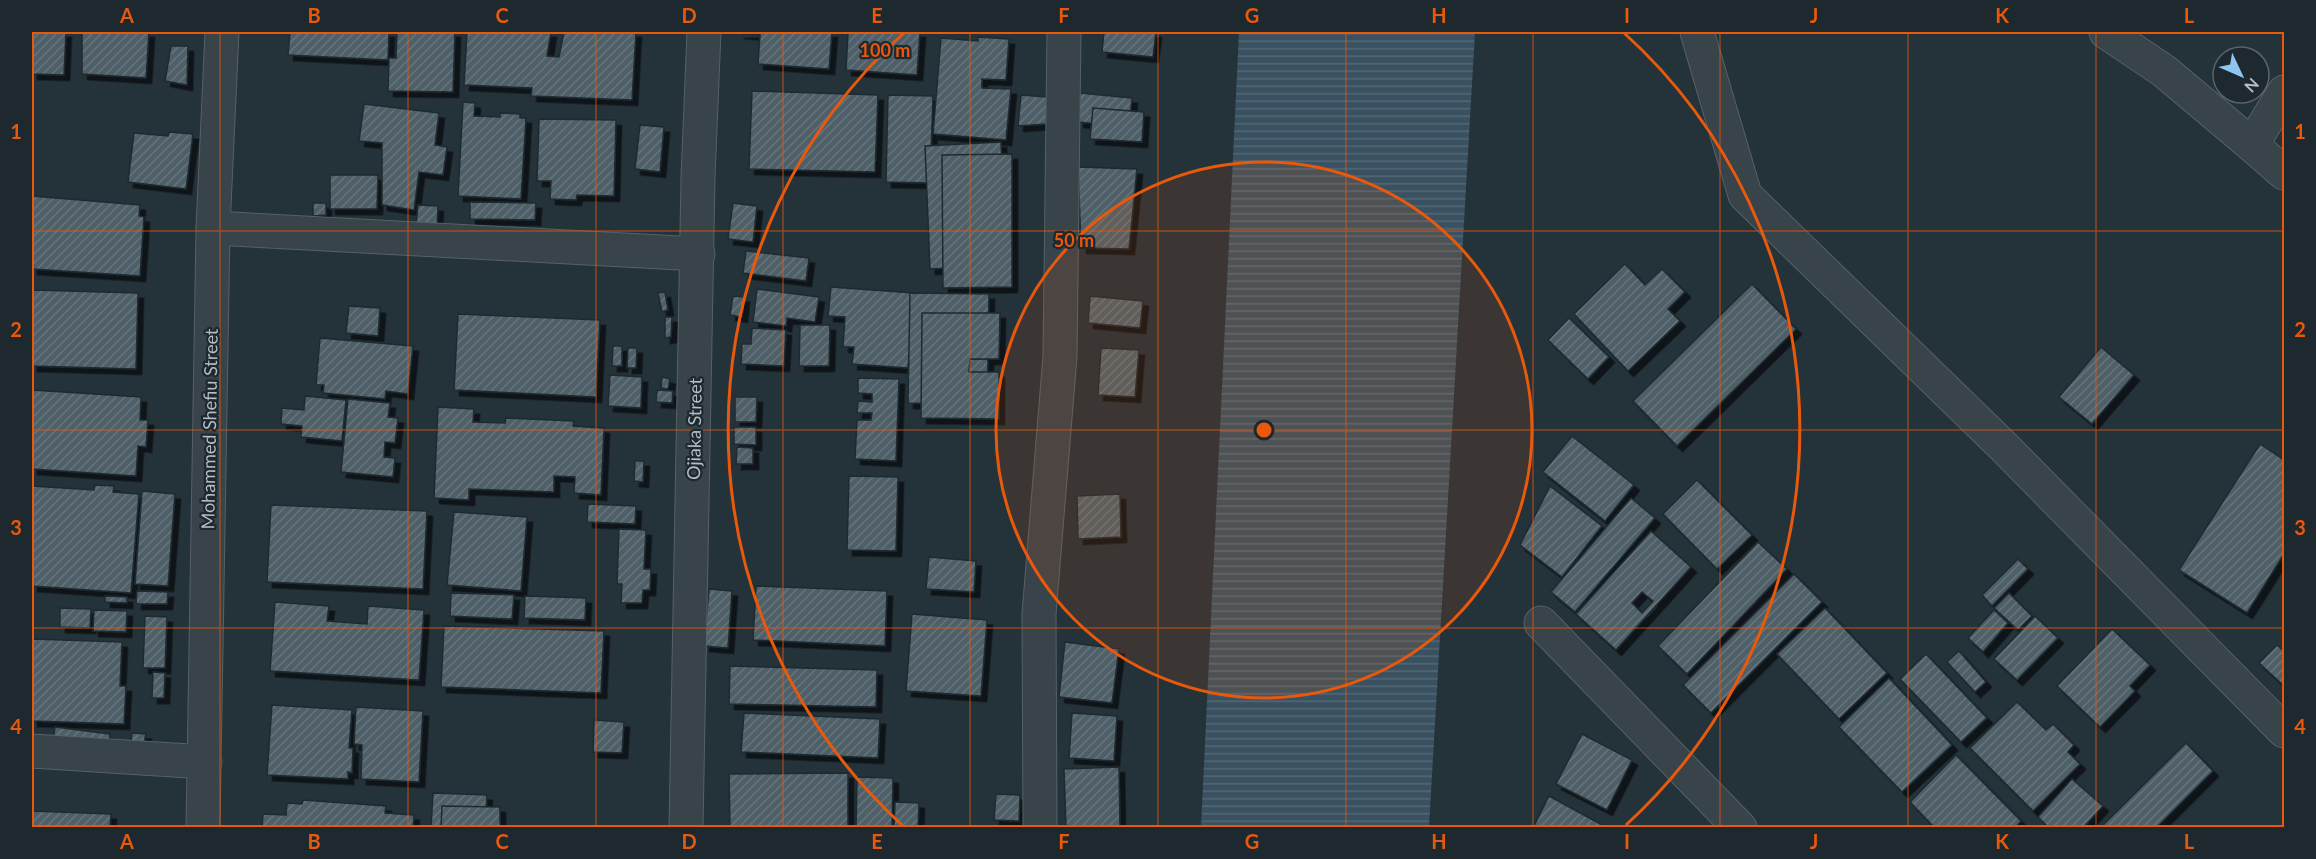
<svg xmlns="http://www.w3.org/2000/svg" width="2316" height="859" viewBox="0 0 2316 859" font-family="Lato,sans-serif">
<defs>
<pattern id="water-rules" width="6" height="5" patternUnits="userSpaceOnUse" patternTransform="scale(1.5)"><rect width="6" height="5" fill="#395160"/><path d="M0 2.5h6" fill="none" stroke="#536875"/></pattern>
<pattern id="building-hatch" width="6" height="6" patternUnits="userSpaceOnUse" patternTransform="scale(1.5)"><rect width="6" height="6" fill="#4f5f68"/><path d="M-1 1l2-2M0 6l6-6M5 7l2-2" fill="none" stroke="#66747c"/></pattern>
<filter id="shadow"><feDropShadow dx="5.5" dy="5.5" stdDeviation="0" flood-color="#0009"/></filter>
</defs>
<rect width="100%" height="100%" fill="#24323a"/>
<!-- water -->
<polygon fill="url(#water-rules)" points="1239,32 1475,32 1429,827 1201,827"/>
<!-- building -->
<g fill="url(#building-hatch)" stroke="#1f2a31" stroke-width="1.5" fill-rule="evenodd" filter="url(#shadow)">
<polygon points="32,32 66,32 64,75 32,74"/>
<polygon points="82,32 149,32 146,78 82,74"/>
<polygon points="290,32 389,32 388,60 288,55"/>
<polygon points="397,32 455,32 453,92 388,91 389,58 396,58"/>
<polygon points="467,32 551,32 547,56 559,57 564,32 636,32 632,100 531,96 532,88 464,85"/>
<polygon points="832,32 829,69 758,64 760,35 738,33"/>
<polygon points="848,32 920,32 917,75 846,70"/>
<polygon points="1104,32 1156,32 1153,57 1102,52"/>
<polygon points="978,37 1009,39 1006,80 982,79 982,88 1011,89 1006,140 933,134 941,38 978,41"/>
<polygon points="171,46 188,46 187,85 165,81"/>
<polygon points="752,91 878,95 875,172 749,169"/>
<polygon points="1080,93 1132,98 1129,127 1078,122"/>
<polygon points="888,95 933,96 930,183 886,182"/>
<polygon points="1021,95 1048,97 1046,124 1018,126"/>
<polygon points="463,102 475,103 474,116 500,117 500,113 520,114 520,118 526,118 521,199 458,196"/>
<polygon points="364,104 439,113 435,145 447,147 443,175 419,172 414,210 382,205 382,143 359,141"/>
<polygon points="1093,108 1144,112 1142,142 1090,139"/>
<polygon points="539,119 616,120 614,196 577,195 576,200 550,199 551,181 537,181"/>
<polygon points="640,125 664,127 660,172 635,169"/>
<polygon points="169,132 193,134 186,189 128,182 134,133 168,136"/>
<polygon points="1001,142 1006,265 930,269 925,146"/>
<polygon points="1012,154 1012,287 943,288 942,155"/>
<polygon points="1078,167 1137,169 1129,249 1081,248"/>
<polygon points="330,175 378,175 377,209 330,209"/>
<polygon points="32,196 140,205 139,216 144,217 140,276 32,269"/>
<polygon points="470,202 536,203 535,220 470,219"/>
<polygon points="313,203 326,203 326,215 313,216"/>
<polygon points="733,203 757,206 753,242 728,239"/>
<polygon points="418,205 438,206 437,227 416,225"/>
<polygon points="746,251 809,258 806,281 743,273"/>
<polygon points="1625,264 1645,285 1662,269 1685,292 1668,309 1680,321 1628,371 1574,314"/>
<polygon points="1752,284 1796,329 1677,446 1633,401"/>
<polygon points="831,287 914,293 908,368 852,364 854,347 843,347 845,317 828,316"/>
<polygon points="757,289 819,297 815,322 787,318 786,326 753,322"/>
<polygon points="32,290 138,293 136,369 32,366"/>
<polygon points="665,292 668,310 662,312 658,293"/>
<polygon points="910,293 989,294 988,345 957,345 957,359 988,359 987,404 908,403"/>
<polygon points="733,296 744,297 742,317 730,315"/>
<polygon points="1090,296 1143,301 1140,328 1088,323"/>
<polygon points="349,306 380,308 378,336 346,333"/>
<polygon points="922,313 1000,313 999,359 970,359 969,372 999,372 999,419 921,418"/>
<polygon points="458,314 600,320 596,397 454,390"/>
<polygon points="665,317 672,317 671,337 665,338"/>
<polygon points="1569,318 1609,357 1588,379 1548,340"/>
<polygon points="800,325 830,325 829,366 799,366"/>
<polygon points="752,328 786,330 784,366 741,364 742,344 751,344"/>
<polygon points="320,338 413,346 408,394 386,391 385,399 323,393 324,385 316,385"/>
<polygon points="613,346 622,346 622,366 612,366"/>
<polygon points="2101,347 2134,375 2092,424 2059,397"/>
<polygon points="628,348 637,348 636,368 627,368"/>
<polygon points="1101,348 1139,350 1135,397 1098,395"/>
<polygon points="610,375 642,377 641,408 608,406"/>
<polygon points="662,377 670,379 668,389 661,388"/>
<polygon points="858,378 899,379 896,461 855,459 857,420 871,420 872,413 857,413 858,401 872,402 872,394 858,393"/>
<polygon points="32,390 141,397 140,420 148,420 146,447 138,446 136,476 32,469"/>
<polygon points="657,390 673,391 672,403 656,402"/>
<polygon points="305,396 346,400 342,441 301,437 302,426 281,424 282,408 304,410"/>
<polygon points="735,397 757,397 756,422 735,422"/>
<polygon points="348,399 390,403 388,417 398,418 395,443 385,442 384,457 395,458 393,477 341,472"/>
<polygon points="438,407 474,409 473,422 505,423 506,418 574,421 573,426 604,428 601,495 574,493 575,477 554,476 554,492 469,489 469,500 434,498"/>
<polygon points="734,427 756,427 756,445 734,444"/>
<polygon points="1572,436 1634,485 1605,521 1543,472"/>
<polygon points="2260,444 2284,460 2284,554 2247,613 2179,570"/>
<polygon points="737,447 753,448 753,464 736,464"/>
<polygon points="635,461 644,461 643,482 634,481"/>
<polygon points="849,476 898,477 896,551 847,550"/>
<polygon points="1697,480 1752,535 1717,569 1663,514"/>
<polygon points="95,485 114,486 113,492 139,494 131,593 32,586 32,486 94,490"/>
<polygon points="1550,486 1602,526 1562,577 1520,545"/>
<polygon points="142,491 175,494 168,586 135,584"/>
<polygon points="1120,494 1121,537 1078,539 1077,496"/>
<polygon points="1631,498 1655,518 1575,612 1551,592"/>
<polygon points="588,504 636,506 635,524 587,522"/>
<polygon points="271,505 427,511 423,589 267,582"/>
<polygon points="454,512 527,517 521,591 447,585"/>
<polygon points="619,529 646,530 644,569 651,569 650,590 643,590 642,603 621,603 622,584 617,584"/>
<path d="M 1651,531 L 1691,567 L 1616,650 L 1576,614 ZM 1642,592 L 1653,601 L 1642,613 L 1632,603 Z"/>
<polygon points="1758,542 1787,569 1687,674 1658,646"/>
<polygon points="929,557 976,561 974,592 926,589"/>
<polygon points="2018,559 2028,569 1992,606 1982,595"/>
<polygon points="1794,574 1822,602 1711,713 1683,685"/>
<polygon points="756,586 887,591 885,646 753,640"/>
<polygon points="709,589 732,591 728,648 704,646"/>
<polygon points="137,591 168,592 167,604 136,604"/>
<polygon points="451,593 514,595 512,619 450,616"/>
<polygon points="2009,593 2032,616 2018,630 1994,608"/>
<polygon points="105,596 127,597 127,603 105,602"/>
<polygon points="525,596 586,598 585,620 524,618"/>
<polygon points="275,602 329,606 327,621 367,624 368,606 424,610 419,680 270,671"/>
<polygon points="60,608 91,609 90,628 60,627"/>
<polygon points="1825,608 1887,673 1839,719 1777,654"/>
<polygon points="94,610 127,611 126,632 93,631"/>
<polygon points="1994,610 2008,623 1983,652 1968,638"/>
<polygon points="912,614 987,620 981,696 906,691"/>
<polygon points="145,616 167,617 165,668 143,668"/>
<polygon points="2035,616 2058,638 2017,680 1994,659"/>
<polygon points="444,626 604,631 601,693 441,687"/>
<polygon points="2112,629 2150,665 2130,686 2135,691 2100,727 2057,686"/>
<polygon points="32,639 122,642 120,686 126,686 124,724 32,721"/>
<polygon points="1065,642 1119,649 1112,703 1059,697"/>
<polygon points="2277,645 2284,651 2284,686 2259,663"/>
<polygon points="1959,651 1986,682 1975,692 1947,662"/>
<polygon points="1926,654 1987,718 1961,742 1900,679"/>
<polygon points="730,666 877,670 876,707 729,704"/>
<polygon points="153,672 165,673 164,698 152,698"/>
<polygon points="1889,678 1952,745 1902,792 1839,727"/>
<polygon points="2017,702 2046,730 2053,724 2074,745 2068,752 2080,764 2033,811 1970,748"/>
<polygon points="272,705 352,710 349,748 353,748 352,773 348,772 348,779 267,775"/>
<polygon points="356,707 423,711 419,782 361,779 362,745 354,744"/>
<polygon points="744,713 880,719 878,758 741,752"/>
<polygon points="1072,713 1117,716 1114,761 1069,758"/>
<polygon points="594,720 624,722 622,753 593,752"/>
<polygon points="55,727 110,734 108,747 52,746"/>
<polygon points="132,733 146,734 144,742 131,741"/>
<polygon points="1582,734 1632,760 1607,810 1556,784"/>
<polygon points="2186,743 2213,771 2156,828 2100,828"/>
<polygon points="1956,755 2021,821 2015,828 1935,828 1910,802"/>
<polygon points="1119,767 1120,828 1066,828 1064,769"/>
<polygon points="848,773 848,828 730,828 729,774"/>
<polygon points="857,777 893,778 892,828 856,828"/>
<polygon points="2072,779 2103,806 2083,828 2049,828 2038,817"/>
<polygon points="433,793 487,795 485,828 431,828"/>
<polygon points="996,794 1020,795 1019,821 994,820"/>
<polygon points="1549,796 1606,827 1606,828 1533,828"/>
<polygon points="303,800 386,806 385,813 414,815 413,828 262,828 263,814 286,815 287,803 302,804"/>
<polygon points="895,802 919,803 918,828 894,828"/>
<polygon points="442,806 500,807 500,828 441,828"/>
<polygon points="32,811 111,814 110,828 32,828"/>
</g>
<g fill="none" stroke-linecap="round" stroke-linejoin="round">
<!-- street casing -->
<g stroke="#566168" stroke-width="35">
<g id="street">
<polyline points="1697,32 1745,195 2004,447 2284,731"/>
<polyline points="2106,32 2164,71 2252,145"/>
<polyline points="2284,92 2252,145 2284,173"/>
<polyline points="213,228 698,254"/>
<polyline points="1541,623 1740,828"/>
<polyline points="32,751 205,762"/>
<polyline points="203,828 213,228 222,32"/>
<polyline points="686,828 698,177 704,32"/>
<polyline points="1040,828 1039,614 1060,356 1064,32"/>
</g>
</g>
<!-- street -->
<use href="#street" stroke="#38434a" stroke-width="33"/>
</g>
<!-- grid -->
<path fill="none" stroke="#e8590c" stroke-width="1.5" stroke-opacity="0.55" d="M 220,32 L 220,828M 408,32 L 408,828M 596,32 L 596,828M 783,32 L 783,828M 970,32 L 970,828M 1158,32 L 1158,828M 1346,32 L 1346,828M 1533,32 L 1533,828M 1720,32 L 1720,828M 1908,32 L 1908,828M 2096,32 L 2096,828M 32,231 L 2284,231M 32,430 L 2284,430M 32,628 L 2284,628"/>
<!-- distance rings -->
<circle cx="1264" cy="430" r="268" fill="#e8590c" fill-opacity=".12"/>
<g fill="none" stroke="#e8590c" stroke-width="3">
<circle cx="1264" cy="430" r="268"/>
<path d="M902 825A536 536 0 0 1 905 32M1623 32A536 536 0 0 1 1626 825"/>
</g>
<g text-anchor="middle" stroke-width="4.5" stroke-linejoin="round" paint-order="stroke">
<!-- street labels -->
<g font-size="18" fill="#b3bec6" stroke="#1d282f">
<text transform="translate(210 429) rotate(-89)" y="6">Mohammed Shefiu Street</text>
<text transform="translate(695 429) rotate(-89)" y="6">Ojiaka Street</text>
</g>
</g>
<circle cx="1264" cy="430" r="9" fill="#e8590c" stroke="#1d282f" stroke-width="3"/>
<g font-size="18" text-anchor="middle" font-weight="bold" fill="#e8590c" stroke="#1d282f" stroke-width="4.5" stroke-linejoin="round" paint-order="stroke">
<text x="885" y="57">100 m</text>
<text x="1074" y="247">50 m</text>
</g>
<!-- border -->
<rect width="2316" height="859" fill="none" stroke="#1d282f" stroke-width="66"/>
<!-- north arrow -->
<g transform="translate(2241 75) rotate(134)"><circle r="28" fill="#1d282f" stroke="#59646b" stroke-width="1.5"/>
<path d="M0-4.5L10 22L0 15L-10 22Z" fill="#8ec6f1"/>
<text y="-9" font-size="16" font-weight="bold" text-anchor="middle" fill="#b3bec6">N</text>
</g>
<rect x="33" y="33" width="2250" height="793" fill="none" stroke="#e8590c" stroke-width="2"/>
<g font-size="20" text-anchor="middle" font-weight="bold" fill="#e8590c">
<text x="127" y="23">A</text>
<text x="314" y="23">B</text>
<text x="502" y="23">C</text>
<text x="689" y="23">D</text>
<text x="877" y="23">E</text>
<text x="1064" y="23">F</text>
<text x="1252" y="23">G</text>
<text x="1439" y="23">H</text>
<text x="1627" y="23">I</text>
<text x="1814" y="23">J</text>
<text x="2002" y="23">K</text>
<text x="2189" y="23">L</text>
<text x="16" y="139">1</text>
<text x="2300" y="139">1</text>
<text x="16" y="337">2</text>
<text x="2300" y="337">2</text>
<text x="16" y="535">3</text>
<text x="2300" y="535">3</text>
<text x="16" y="734">4</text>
<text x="2300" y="734">4</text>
<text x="127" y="849">A</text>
<text x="314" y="849">B</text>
<text x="502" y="849">C</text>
<text x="689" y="849">D</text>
<text x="877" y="849">E</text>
<text x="1064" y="849">F</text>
<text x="1252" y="849">G</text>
<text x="1439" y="849">H</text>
<text x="1627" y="849">I</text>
<text x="1814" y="849">J</text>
<text x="2002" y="849">K</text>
<text x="2189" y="849">L</text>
</g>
</svg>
